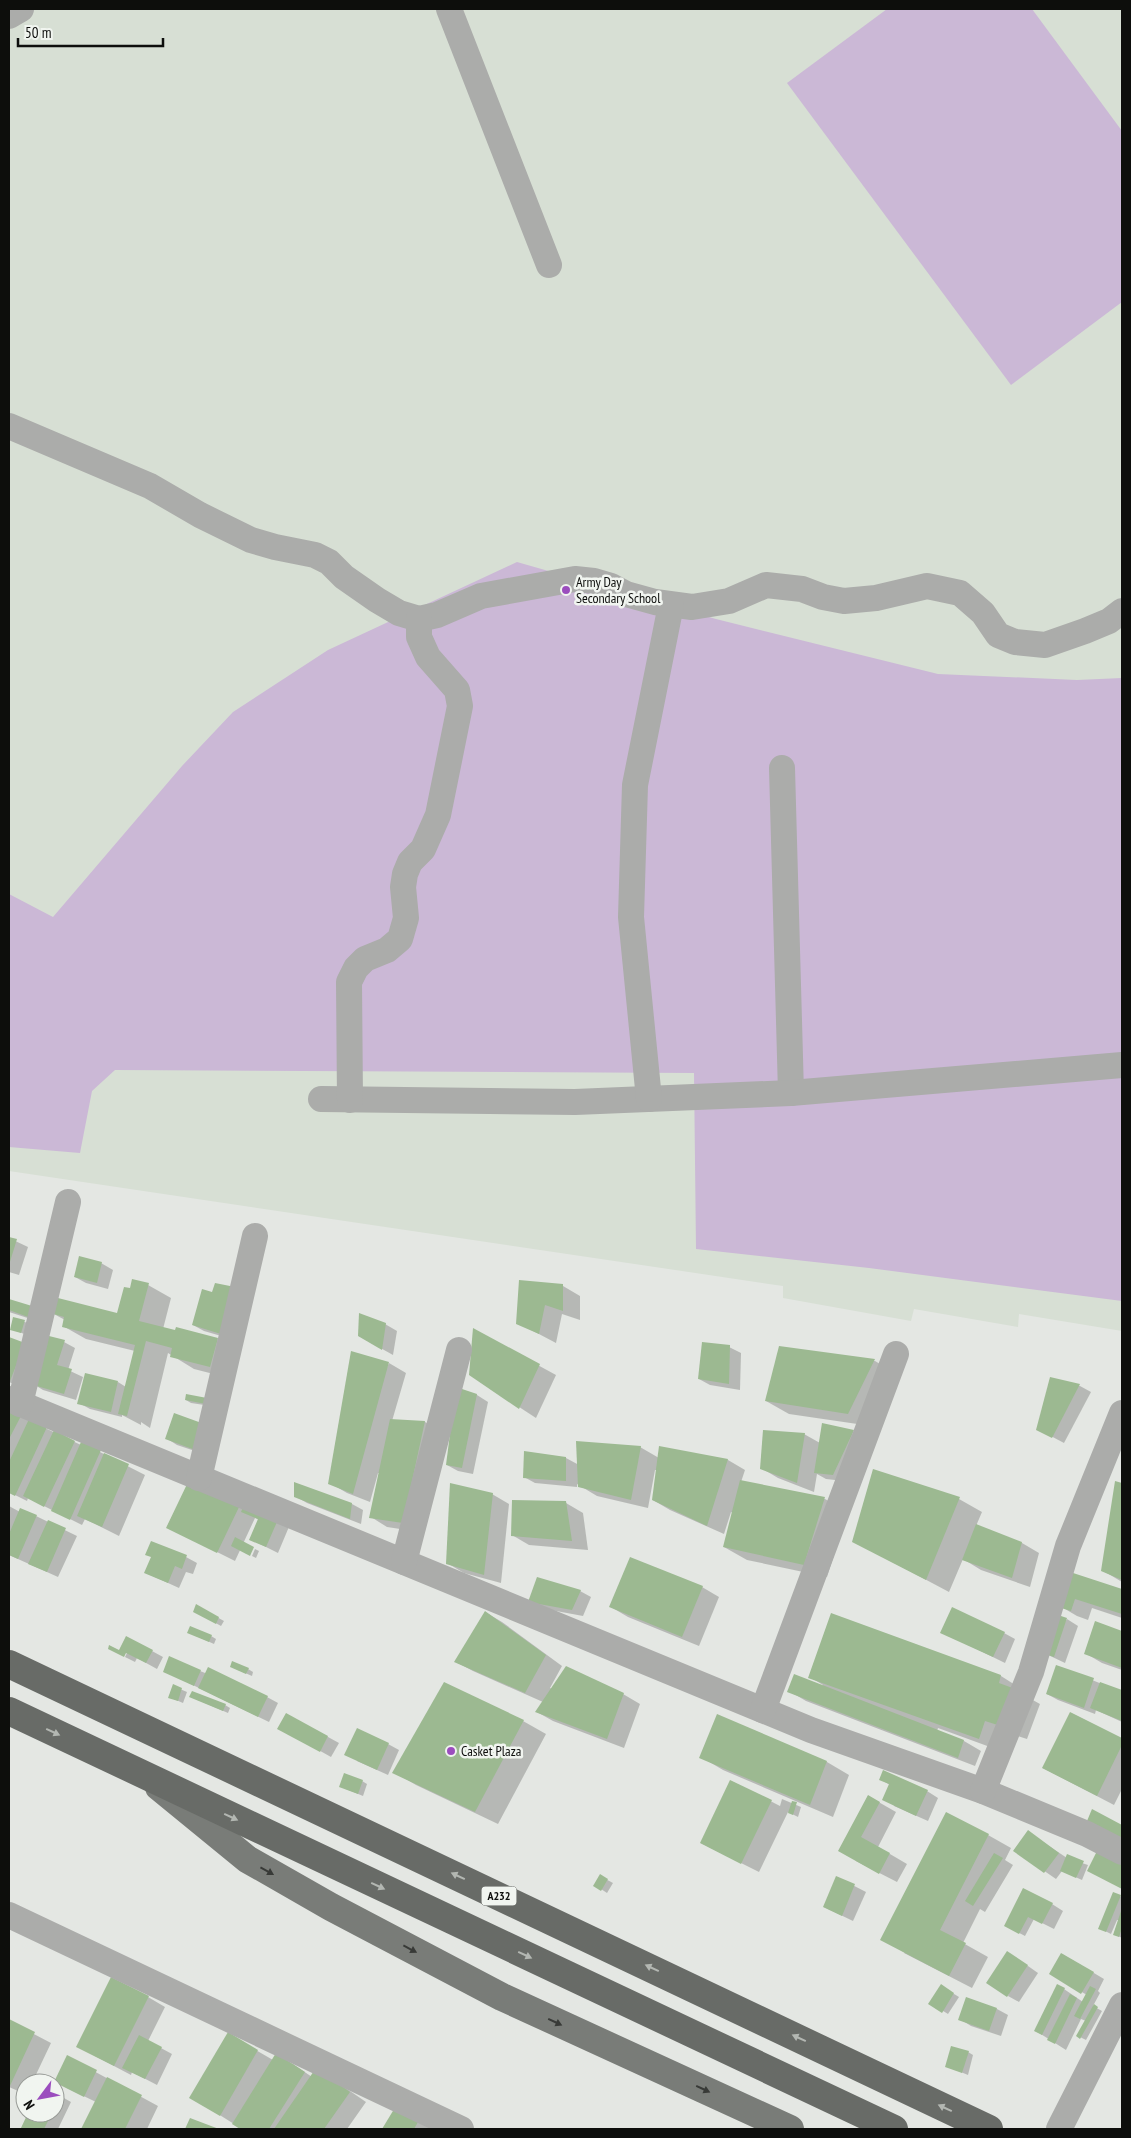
<svg xmlns="http://www.w3.org/2000/svg" width="1131" height="2138" viewBox="0 0 1131 2138" font-family="'PT Sans Narrow',sans-serif">
<rect width="100%" height="100%" fill="#e4e7e3"/>
<!-- built -->
<polygon fill="#d7dfd4" points="9,9 1122,9 1122,1331 1019,1314 1018,1327 914,1309 911,1321 783,1298 783,1286 9,1171"/>
<!-- green -->
<g fill="#cbb8d6">
<polygon points="887,9 1032,9 1122,131 1122,302 1011,385 787,83"/>
<polygon points="517,562 716,619 938,674 1077,680 1122,678 1122,1301 869,1268 696,1249 694,1073 115,1070 92,1091 80,1153 9,1147 9,894 53,917 182,766 233,712 328,650"/>
</g>
<!-- shadow -->
<g fill="#0003">
<polygon points="9,1238 28,1247 19,1275 9,1272"/>
<polygon points="101,1263 113,1270 108,1289 86,1283 75,1277"/>
<polygon points="148,1285 171,1298 163,1329 217,1339 240,1352 233,1379 194,1369 168,1353 150,1428 141,1422 141,1425 122,1415 122,1417 90,1409 79,1403 118,1382 126,1387 135,1351 86,1339 63,1326 65,1320 52,1313 118,1315 131,1290"/>
<polygon points="563,1286 580,1296 580,1320 562,1314 556,1343 518,1323"/>
<polygon points="213,1293 235,1340 204,1331 193,1325"/>
<polygon points="9,1300 31,1307 40,1322 9,1312"/>
<polygon points="14,1318 30,1324 27,1335 11,1329"/>
<polygon points="385,1324 397,1331 393,1355 359,1336"/>
<polygon points="474,1330 556,1375 536,1418 470,1375"/>
<polygon points="9,1338 24,1344 64,1342 75,1348 68,1370 83,1377 76,1400 43,1390 30,1382 28,1390 9,1382"/>
<polygon points="729,1347 741,1353 740,1390 710,1385 699,1379"/>
<polygon points="780,1348 875,1361 897,1374 871,1426 789,1414 766,1401"/>
<polygon points="389,1363 406,1373 392,1421 425,1422 442,1432 420,1532 387,1527 371,1517 380,1473 378,1473 370,1502 347,1493 330,1483"/>
<polygon points="1051,1378 1080,1386 1091,1392 1064,1443 1047,1434"/>
<polygon points="457,1388 477,1395 488,1402 473,1474 458,1471 447,1465"/>
<polygon points="187,1395 211,1406 191,1403 186,1400"/>
<polygon points="9,1411 81,1445 100,1452 145,1475 119,1536 85,1519 82,1525 28,1498 27,1501 9,1492"/>
<polygon points="174,1415 210,1456 177,1445 166,1438"/>
<polygon points="853,1432 844,1481 826,1479 817,1474 814,1492 778,1478 761,1468 804,1434 820,1443"/>
<polygon points="640,1447 659,1458 660,1447 728,1460 745,1470 741,1482 825,1499 848,1512 827,1577 747,1560 724,1547 733,1513 731,1512 724,1534 670,1510 653,1500 657,1470 655,1470 648,1508 597,1496 577,1484 577,1487 535,1483 524,1477 566,1458 579,1465"/>
<polygon points="874,1471 959,1499 982,1512 976,1526 1022,1543 1039,1553 1030,1587 981,1570 963,1559 949,1592 853,1541"/>
<polygon points="189,1482 291,1522 278,1553 250,1539 259,1520 255,1518 235,1561 167,1527"/>
<polygon points="1116,1483 1122,1485 1122,1582 1102,1570"/>
<polygon points="492,1494 509,1504 501,1583 464,1573 447,1563"/>
<polygon points="295,1496 352,1504 363,1510 361,1524 307,1503"/>
<polygon points="566,1503 583,1513 588,1550 529,1545 512,1535"/>
<polygon points="9,1506 20,1512 36,1516 77,1536 58,1577 9,1555"/>
<polygon points="255,1549 259,1551 256,1558 252,1556"/>
<polygon points="186,1557 197,1563 193,1574 186,1572 179,1588 146,1573"/>
<polygon points="1068,1573 1122,1590 1122,1618 1092,1608 1088,1620 1077,1616 1060,1606"/>
<polygon points="702,1587 719,1597 699,1646 628,1617 611,1607"/>
<polygon points="580,1591 591,1597 583,1616 540,1608 529,1602"/>
<polygon points="197,1606 224,1621 221,1626 194,1611"/>
<polygon points="485,1612 502,1622 562,1666 550,1688 552,1689 623,1694 640,1704 624,1748 553,1721 537,1712 543,1702 473,1671 456,1662"/>
<polygon points="832,1615 1001,1676 1023,1690 1022,1694 1040,1704 1027,1739 1008,1733 1001,1751 938,1728 937,1731 964,1741 981,1751 975,1766 806,1701 789,1691 823,1686 823,1685 810,1677"/>
<polygon points="1067,1619 1078,1626 1065,1663 1044,1653"/>
<polygon points="1096,1623 1122,1632 1122,1670 1102,1663 1085,1653"/>
<polygon points="942,1632 1004,1633 1015,1639 1005,1663"/>
<polygon points="194,1635 211,1636 216,1639 214,1644"/>
<polygon points="152,1651 163,1657 157,1669 137,1658 135,1662 125,1657 127,1653 119,1652"/>
<polygon points="1057,1666 1122,1692 1122,1722 1096,1710 1095,1714 1058,1700 1047,1694"/>
<polygon points="236,1669 248,1669 253,1672 252,1676"/>
<polygon points="164,1671 200,1671 267,1697 278,1703 269,1722"/>
<polygon points="173,1686 187,1692 183,1703 169,1697"/>
<polygon points="191,1697 225,1705 230,1708 228,1713"/>
<polygon points="1071,1713 1122,1739 1122,1789 1114,1805 1043,1768"/>
<polygon points="286,1714 339,1743 331,1757 290,1734"/>
<polygon points="717,1716 827,1762 849,1775 833,1817 723,1770 701,1757"/>
<polygon points="523,1721 546,1734 498,1824 416,1785 394,1772"/>
<polygon points="388,1744 399,1750 388,1775 357,1761"/>
<polygon points="880,1779 927,1791 938,1798 928,1821 894,1806 890,1785"/>
<polygon points="362,1781 367,1784 363,1796 346,1789"/>
<polygon points="731,1781 780,1806 782,1799 801,1807 798,1817 788,1812 759,1872 701,1843"/>
<polygon points="868,1796 896,1812 878,1847 907,1864 897,1882 856,1861"/>
<polygon points="1028,1832 1067,1858 1088,1865 1082,1880 1062,1871 1056,1879 1014,1850"/>
<polygon points="988,1835 1011,1848 1005,1860 1013,1865 985,1912 980,1909 963,1943 988,1957 972,1988 904,1953"/>
<polygon points="600,1876 613,1883 607,1893 595,1885"/>
<polygon points="837,1877 866,1892 853,1921 824,1907"/>
<polygon points="1114,1894 1122,1897 1122,1938 1114,1934 1119,1920 1117,1920 1111,1934 1105,1931"/>
<polygon points="1052,1904 1063,1911 1054,1929 1034,1919 1025,1936 1006,1926"/>
<polygon points="1062,1954 1104,1979 1098,1991 1100,1993 1093,2006 1102,2011 1086,2040 1078,2036 1086,2021 1081,2019 1066,2050 1036,2031 1064,1989 1083,2002 1087,1995 1050,1974"/>
<polygon points="1018,1959 1038,1973 1019,2002 1008,1996"/>
<polygon points="941,1986 959,1997 948,2014 930,2003"/>
<polygon points="148,1997 165,2007 148,2041 172,2054 157,2085 132,2072 131,2075 95,2056"/>
<polygon points="967,1998 997,2009 1008,2015 1001,2036 971,2026 960,2019"/>
<polygon points="9,2021 51,2043 32,2083 25,2083 25,2094 9,2087"/>
<polygon points="228,2034 273,2060 293,2064 312,2077 334,2080 366,2102 347,2129 242,2129 191,2097"/>
<polygon points="968,2052 973,2055 968,2075 946,2066"/>
<polygon points="68,2057 158,2106 147,2129 82,2129 96,2102 67,2088"/>
<polygon points="55,2093 71,2102 58,2129 26,2129 22,2127 29,2113 55,2113"/>
<polygon points="400,2102 433,2122 429,2129 383,2129"/>
</g>
<!-- building -->
<g fill="#9cb991">
<polygon points="9,1237 17,1239 9,1265"/>
<polygon points="79,1256 102,1262 97,1283 74,1277"/>
<polygon points="132,1279 149,1283 139,1321 175,1330 176,1327 218,1338 210,1367 170,1357 172,1348 146,1341 127,1416 118,1414 135,1345 62,1327 64,1317 50,1313 54,1297 117,1313 124,1287 130,1288"/>
<polygon points="519,1280 563,1284 563,1311 545,1305 539,1334 516,1324"/>
<polygon points="215,1283 235,1287 224,1335 192,1325 202,1289 212,1292"/>
<polygon points="9,1299 32,1306 28,1317 9,1310"/>
<polygon points="359,1313 386,1323 382,1350 358,1336"/>
<polygon points="13,1317 25,1320 21,1333 10,1330"/>
<polygon points="473,1328 540,1364 519,1409 469,1375"/>
<polygon points="45,1335 65,1340 57,1365 72,1369 64,1394 30,1384"/>
<polygon points="9,1337 25,1343 10,1381 9,1380"/>
<polygon points="702,1342 730,1345 729,1384 698,1379"/>
<polygon points="779,1346 875,1359 848,1414 765,1401"/>
<polygon points="351,1351 389,1362 353,1494 328,1484"/>
<polygon points="85,1373 118,1381 111,1412 77,1404"/>
<polygon points="1050,1377 1080,1384 1052,1438 1036,1430"/>
<polygon points="456,1387 477,1394 462,1468 446,1465"/>
<polygon points="186,1394 207,1398 206,1404 185,1400"/>
<polygon points="9,1409 21,1416 9,1439"/>
<polygon points="174,1413 207,1425 198,1451 165,1439"/>
<polygon points="29,1419 47,1427 15,1496 9,1493 9,1462"/>
<polygon points="390,1419 425,1421 403,1523 369,1518"/>
<polygon points="822,1423 854,1430 833,1475 814,1473"/>
<polygon points="54,1430 75,1441 44,1507 23,1496"/>
<polygon points="763,1430 805,1433 797,1483 760,1469"/>
<polygon points="576,1441 641,1446 631,1500 578,1487"/>
<polygon points="81,1442 101,1450 70,1520 51,1511"/>
<polygon points="659,1446 728,1459 707,1526 652,1500"/>
<polygon points="524,1451 566,1457 566,1481 523,1478"/>
<polygon points="104,1453 129,1464 102,1527 77,1516"/>
<polygon points="873,1469 960,1497 926,1580 852,1542"/>
<polygon points="189,1480 240,1505 217,1553 166,1528"/>
<polygon points="740,1480 825,1497 804,1565 723,1547"/>
<polygon points="1115,1481 1122,1483 1122,1580 1101,1571"/>
<polygon points="294,1482 352,1503 350,1519 294,1497"/>
<polygon points="450,1483 493,1493 484,1575 446,1564"/>
<polygon points="246,1500 280,1515 266,1547 249,1540 258,1519 241,1512"/>
<polygon points="512,1500 566,1501 572,1541 511,1536"/>
<polygon points="20,1508 37,1515 18,1559 9,1555 9,1534"/>
<polygon points="48,1520 66,1528 47,1572 28,1564"/>
<polygon points="976,1524 1022,1542 1012,1578 962,1560"/>
<polygon points="235,1537 254,1547 250,1556 231,1546"/>
<polygon points="151,1541 187,1555 182,1569 175,1566 168,1583 144,1573 151,1557 145,1555"/>
<polygon points="630,1557 703,1586 682,1637 609,1607"/>
<polygon points="1067,1571 1122,1589 1122,1614 1075,1599 1071,1611 1058,1607"/>
<polygon points="537,1577 581,1590 572,1610 528,1602"/>
<polygon points="196,1604 219,1617 216,1624 193,1612"/>
<polygon points="952,1607 1005,1632 993,1657 940,1633"/>
<polygon points="485,1611 546,1655 525,1693 454,1662"/>
<polygon points="831,1613 1001,1675 999,1683 1018,1690 1004,1727 985,1721 979,1739 808,1678"/>
<polygon points="1055,1614 1067,1618 1054,1657 1042,1653"/>
<polygon points="1095,1621 1122,1631 1122,1668 1084,1654"/>
<polygon points="190,1626 212,1635 209,1642 187,1633"/>
<polygon points="126,1636 153,1650 146,1663 126,1653 124,1657 108,1649 109,1645 119,1650"/>
<polygon points="169,1656 201,1670 194,1686 163,1672"/>
<polygon points="232,1661 249,1668 246,1674 230,1667"/>
<polygon points="1056,1665 1094,1678 1084,1708 1046,1694"/>
<polygon points="566,1666 624,1693 607,1739 535,1712"/>
<polygon points="208,1667 268,1696 258,1717 198,1688"/>
<polygon points="794,1674 964,1740 958,1758 787,1692"/>
<polygon points="444,1682 524,1720 475,1812 392,1773"/>
<polygon points="1100,1682 1122,1690 1122,1721 1090,1708"/>
<polygon points="173,1684 182,1688 178,1701 168,1698"/>
<polygon points="192,1691 226,1704 223,1711 189,1697"/>
<polygon points="1070,1712 1122,1738 1122,1745 1097,1796 1042,1768"/>
<polygon points="286,1713 328,1736 320,1752 277,1729"/>
<polygon points="717,1714 827,1761 810,1805 699,1758"/>
<polygon points="357,1728 389,1743 377,1770 344,1755"/>
<polygon points="883,1770 928,1790 916,1816 882,1800 889,1784 879,1780"/>
<polygon points="344,1773 363,1780 358,1794 339,1787"/>
<polygon points="730,1780 772,1800 741,1864 700,1843"/>
<polygon points="868,1795 880,1802 861,1837 890,1853 879,1874 838,1851"/>
<polygon points="792,1801 797,1802 793,1815 788,1813"/>
<polygon points="1092,1809 1122,1825 1122,1840 1087,1821"/>
<polygon points="946,1812 989,1834 940,1930 966,1943 949,1976 880,1940"/>
<polygon points="1028,1830 1059,1853 1044,1873 1013,1851"/>
<polygon points="1099,1847 1122,1859 1122,1889 1087,1871"/>
<polygon points="994,1853 1003,1858 973,1906 965,1901"/>
<polygon points="1067,1854 1084,1861 1076,1878 1060,1871"/>
<polygon points="600,1874 608,1879 601,1891 593,1886"/>
<polygon points="836,1876 855,1884 842,1916 823,1907"/>
<polygon points="1023,1888 1053,1903 1042,1924 1028,1917 1019,1934 1004,1926"/>
<polygon points="1113,1892 1121,1895 1106,1932 1098,1929"/>
<polygon points="1122,1908 1122,1928 1119,1937 1113,1935"/>
<polygon points="1007,1951 1028,1965 1007,1997 986,1983"/>
<polygon points="1061,1953 1094,1972 1081,1994 1049,1974"/>
<polygon points="111,1977 149,1996 114,2066 76,2047"/>
<polygon points="941,1984 954,1993 942,2013 928,2004"/>
<polygon points="1057,1984 1065,1988 1042,2035 1034,2031"/>
<polygon points="1090,1986 1096,1989 1080,2019 1074,2016"/>
<polygon points="1070,1994 1077,1998 1055,2044 1047,2040"/>
<polygon points="966,1997 997,2008 989,2031 958,2020"/>
<polygon points="1094,2004 1098,2007 1080,2039 1076,2036"/>
<polygon points="9,2019 35,2032 9,2088"/>
<polygon points="228,2032 258,2050 220,2116 189,2098"/>
<polygon points="139,2035 162,2047 145,2079 122,2068"/>
<polygon points="951,2046 969,2051 962,2073 945,2067"/>
<polygon points="276,2053 305,2072 269,2129 240,2129 232,2124"/>
<polygon points="67,2055 97,2070 84,2097 54,2082"/>
<polygon points="316,2068 350,2092 324,2129 274,2129"/>
<polygon points="107,2077 142,2095 125,2129 81,2129"/>
<polygon points="399,2101 422,2115 414,2129 382,2129"/>
<polygon points="28,2113 52,2113 44,2129 24,2129 21,2128"/>
<polygon points="190,2118 219,2129 185,2129"/>
</g>
<g fill="none" stroke-linecap="round" stroke-linejoin="round">
<!-- minor -->
<g stroke="#abacaa" stroke-width="26">
<polyline points="449,9 549,265"/>
<polyline points="9,16 21,9"/>
<polyline points="9,426 150,486 200,515 251,540 275,547 315,555 329,562 344,577 377,600 399,613 419,619 437,615 481,596 575,579 594,581 611,586 626,594 655,602 692,607 729,601 766,585 802,589 823,597 844,601 876,598 927,586 960,593 983,613 998,635 1015,642 1045,645 1085,631 1109,621 1122,611"/>
<polyline points="782,768 791,1093"/>
<polyline points="321,1099 575,1102 791,1093 1122,1065"/>
<polyline points="649,1099 631,917 635,785 671,605"/>
<polyline points="350,1100 349,982 356,968 365,959 387,950 400,939 406,918 403,887 405,874 410,862 423,849 438,815 460,706 457,690 428,657 419,637 419,619"/>
<polyline points="9,1399 811,1730 983,1791 1087,1834 1122,1852"/>
<polyline points="20,1404 68,1202"/>
<polyline points="199,1478 255,1236"/>
<polyline points="404,1562 459,1350"/>
<polyline points="763,1710 896,1354"/>
<polyline points="983,1791 1031,1672 1068,1546 1122,1413"/>
<polyline points="9,1915 461,2129"/>
<polyline points="1059,2129 1122,2005"/>
</g>
<!-- major -->
<polyline stroke="#797c78" stroke-width="28" points="159,1787 247,1859 331,1907 502,1997 790,2129"/>
<!-- highway -->
<g stroke="#686b67" stroke-width="28">
<polyline points="9,1664 989,2129"/>
<polyline points="9,1711 894,2129"/>
</g>
</g>
<!-- one-way arrows -->
<defs><path id="oneway-solid" d="M-6-.8H1V-3.2L6.5 0L1 3.2V.8H-6Z" transform="scale(1.25)"/></defs>
<g fill="#b3b7b2">
<use href="#oneway-solid" transform="translate(53 1732) rotate(25)"/>
<use href="#oneway-solid" transform="translate(231 1817) rotate(25)"/>
<use href="#oneway-solid" transform="translate(458 1876) rotate(-155)"/>
<use href="#oneway-solid" transform="translate(378 1886) rotate(25)"/>
<use href="#oneway-solid" transform="translate(525 1955) rotate(25)"/>
<use href="#oneway-solid" transform="translate(652 1968) rotate(-155)"/>
<use href="#oneway-solid" transform="translate(799 2038) rotate(-155)"/>
<use href="#oneway-solid" transform="translate(945 2108) rotate(-155)"/>
</g>
<g fill="#383a37">
<use href="#oneway-solid" transform="translate(267 1871) rotate(29)"/>
<use href="#oneway-solid" transform="translate(410 1949) rotate(28)"/>
<use href="#oneway-solid" transform="translate(555 2022) rotate(25)"/>
<use href="#oneway-solid" transform="translate(703 2089) rotate(25)"/>
</g>
<!-- markers -->
<g fill="#9b4dbe" stroke="#f1f5f0" stroke-width="2">
<circle cx="566" cy="590" r="5"/>
<circle cx="451" cy="1751" r="5"/>
</g>
<g text-anchor="middle" stroke-width="5" stroke-linejoin="round" paint-order="stroke">
<!-- shield labels -->
<rect fill="#f1f5f0" stroke="#515350" stroke-width="1" x="481.5" y="1886.5" width="35" height="19" rx="4"/>
<g font-size="12" font-weight="bold" fill="#0d0e0c">
<text x="499" y="1900">A232</text>
</g>
<!-- poi labels -->
<g font-size="14" fill="#0d0e0c" stroke="#f1f5f0" text-anchor="start">
<text x="576" y="587">Army Day<tspan x="576" dy="16">Secondary School</tspan></text>
<text x="461" y="1756">Casket Plaza</text>
</g>
</g>
<!-- border -->
<rect width="1131" height="2138" fill="none" stroke="#0d0e0c" stroke-width="20"/>
<!-- north arrow -->
<g transform="translate(40 2098) rotate(238)"><circle r="24" fill="#f1f5f0" stroke="#969995"/>
<path d="M0-4L9 19L0 12L-9 19Z" fill="#9b4dbe"/>
<text y="-8" font-size="14" font-weight="bold" text-anchor="middle" fill="#0d0e0c">N</text>
</g>
<!-- scale -->
<path d="M18 38v8h145v-8" fill="none" stroke="#0d0e0c" stroke-width="2.5"/>
<text x="25" y="38" font-size="15" fill="#0d0e0c" stroke="#f1f5f0" stroke-width="4" paint-order="stroke">50 m</text>
</svg>
